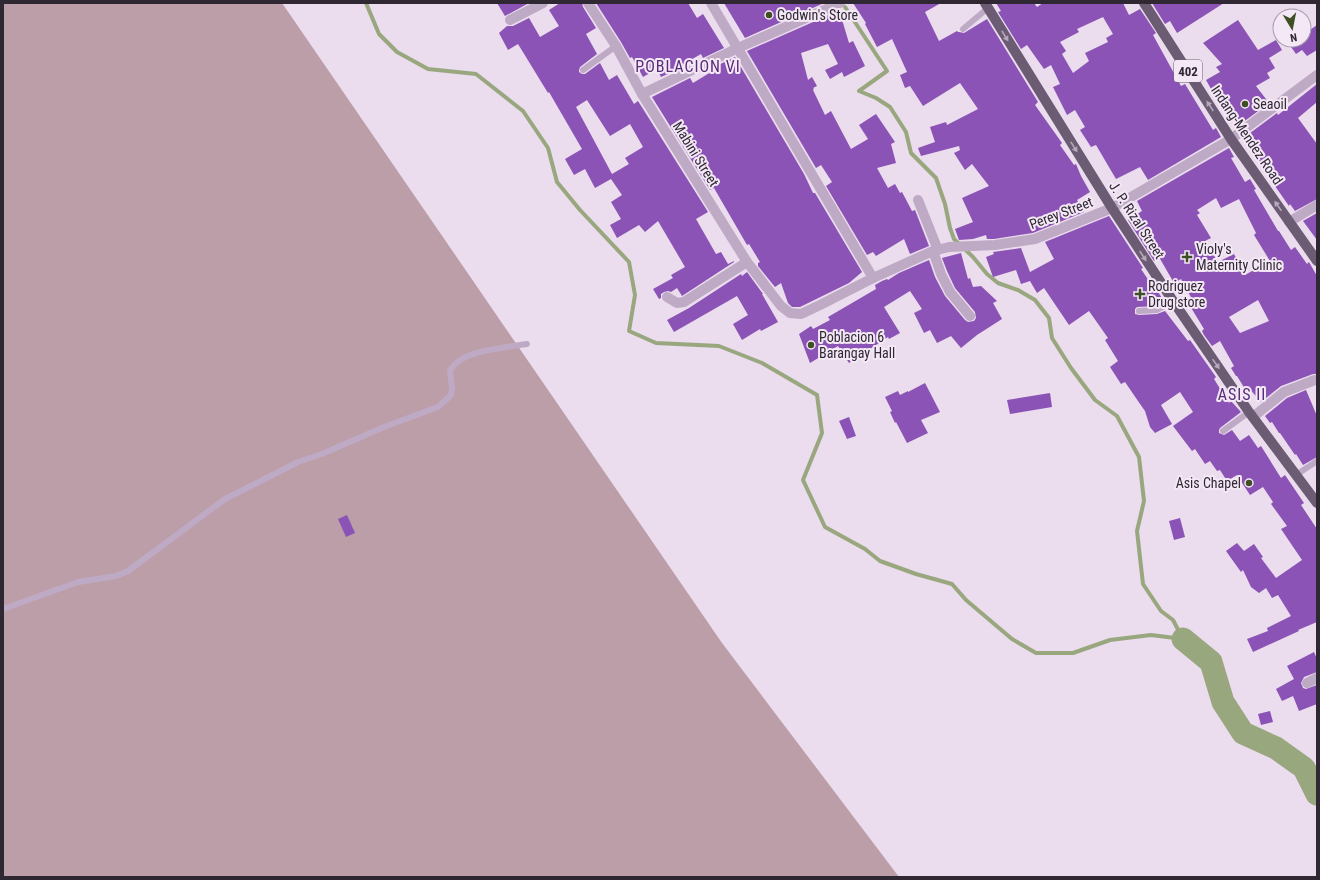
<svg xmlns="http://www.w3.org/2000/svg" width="1320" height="880" viewBox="0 0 1320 880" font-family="'Roboto Condensed',sans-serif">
<rect width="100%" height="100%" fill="#ebdcee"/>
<!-- green -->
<polygon fill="#bb9ea8" points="3,3 282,3 722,643 899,877 3,877"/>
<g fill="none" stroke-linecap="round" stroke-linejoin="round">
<!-- stream -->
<g stroke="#99a77f" stroke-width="4">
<polyline points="366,3 379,34 397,52 428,69 476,74 523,111 548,148 557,182 580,210 629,262 635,295 629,331 656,343 719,346 762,363 817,395 822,433 803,480 825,527 865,549 880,561 916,574 952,584 966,600 1012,639 1036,653 1073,653 1110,640 1151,635 1183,639"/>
<polyline points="845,7 887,71 859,91 876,98 890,107 906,132 911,153 936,178 945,204 950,228 954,239 973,257 987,274 998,283 1018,290 1035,300 1049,318 1052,338 1071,368 1095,400 1117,416 1139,457 1144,501 1137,531 1143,584 1161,611 1173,620 1183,639"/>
</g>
<!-- river -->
<polyline stroke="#99a77f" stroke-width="23" points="1183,639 1211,662 1223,702 1243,733 1276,748 1304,768 1317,794"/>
</g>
<!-- building -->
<g fill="#8a53b5" fill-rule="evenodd">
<polygon points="497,3 529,3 505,16"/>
<path d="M 560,3 L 582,3 L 583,7 L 596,28 L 586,34 L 597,54 L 580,67 L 579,70 L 579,72 L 582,74 L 585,74 L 600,63 L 609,80 L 617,75 L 634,104 L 638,101 L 708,212 L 696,219 L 716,254 L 721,252 L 728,264 L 734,261 L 734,262 L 682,296 L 677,288 L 671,292 L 668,291 L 664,292 L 661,294 L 661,298 L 659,299 L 653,289 L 673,278 L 671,275 L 685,267 L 658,221 L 645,232 L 639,225 L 617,238 L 610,225 L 621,219 L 611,202 L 622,195 L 611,179 L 595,188 L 585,169 L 574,175 L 565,159 L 582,149 L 549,92 L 548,93 L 518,44 L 508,50 L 499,33 L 507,26 L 513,26 L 529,18 L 540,37 L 559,26 L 549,10 ZM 587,100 L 610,136 L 630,124 L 643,147 L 625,158 L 629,164 L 612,174 L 576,107 Z"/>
<polygon points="596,3 688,3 697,18 703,14 724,48 703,58 701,54 682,65 683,67 661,77 657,69 643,77 632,57 630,58 621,42"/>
<polygon points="724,3 824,3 745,38"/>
<polygon points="853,3 941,3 925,12 939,41 957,31 958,32 959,32 964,33 987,19 1038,102 1035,105 1062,143 1060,145 1074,165 1076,164 1081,176 1090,192 1077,200 1084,212 1033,233 994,239 987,239 986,235 973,239 959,240 955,229 973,222 962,198 989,186 972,164 965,170 954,153 960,150 959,146 921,156 918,148 935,142 930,127 946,122 947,125 978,109 960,83 923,106 910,86 905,88 900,75 907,72 892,39 877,47 865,24 866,23"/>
<path d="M 996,3 L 1034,3 L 1037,7 L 1043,3 L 1123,3 L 1129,15 L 1140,9 L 1156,33 L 1153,35 L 1181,86 L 1185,84 L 1213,130 L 1216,128 L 1221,137 L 1148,180 L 1140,167 L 1116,179 L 1096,145 L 1091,147 L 1080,130 L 1085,127 L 1075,110 L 1067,115 L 1053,87 L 1060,84 L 1051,65 L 1044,69 L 1027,45 L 1021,49 L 998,12 L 1001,11 ZM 1103,17 L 1113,34 L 1106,38 L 1108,42 L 1085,53 L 1089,61 L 1073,73 L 1062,54 L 1066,51 L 1060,42 L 1079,32 L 1077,29 Z"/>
<polygon points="1152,3 1224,3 1177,33 1170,21 1165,24"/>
<polygon points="838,11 843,23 849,43 853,41 865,66 844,77 842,72 830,79 825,70 838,64 828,44 801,53 808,80 812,77 817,86 813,88 814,89 813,90 825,115 831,111 851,149 868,139 859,125 876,114 895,142 891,144 896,163 877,168 888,188 895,184 900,193 902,192 912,211 915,210 929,246 910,254 904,239 876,256 873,252 867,255 826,186 832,182 821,165 816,168 747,51"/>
<polygon points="1238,20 1258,50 1276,40 1282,50 1269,58 1275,68 1267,73 1270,78 1256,86 1269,103 1238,126 1222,102 1219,103 1206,80 1220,72 1216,67 1222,64 1203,43"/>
<polygon points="1317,25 1317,50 1307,56 1302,50 1296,54 1289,44 1294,40 1304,40 1304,34"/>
<polygon points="735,57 804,174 813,193 815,193 862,272 849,283 800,307 792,307 788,303 781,283 775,287 758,266 758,263 760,262 749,244 747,245 714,188 710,190 652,97 690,78 693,83 711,72 710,69"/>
<polygon points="1317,84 1317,102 1298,118 1317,144 1317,199 1295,211 1290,204 1289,206 1275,186 1278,183 1264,161 1261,163 1242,139 1277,113 1278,115"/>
<path d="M 1229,148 L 1234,157 L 1231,158 L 1245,182 L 1250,179 L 1256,189 L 1254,190 L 1278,231 L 1279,231 L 1291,250 L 1295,247 L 1307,264 L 1309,262 L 1317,276 L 1317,374 L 1313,374 L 1281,386 L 1261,402 L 1248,387 L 1245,389 L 1237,376 L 1236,376 L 1231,368 L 1234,366 L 1220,341 L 1212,346 L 1204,335 L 1202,331 L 1204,329 L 1187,301 L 1192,299 L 1181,279 L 1174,283 L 1159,257 L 1154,261 L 1128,220 L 1142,211 L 1137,201 ZM 1216,198 L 1221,208 L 1239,199 L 1256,233 L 1254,235 L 1270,261 L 1245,275 L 1234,254 L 1218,262 L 1205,241 L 1211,238 L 1197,215 L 1200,213 L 1197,210 ZM 1258,300 L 1269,321 L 1240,333 L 1229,317 Z"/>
<polygon points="1317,213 1317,240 1303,221"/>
<polygon points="1109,216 1143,268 1141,269 1157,293 1158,292 1164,301 1156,306 1137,307 1135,309 1135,314 1139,315 1157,314 1165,311 1188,341 1190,340 1216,377 1214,379 1229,403 1231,401 1241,412 1220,428 1219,430 1219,433 1224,435 1232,430 1240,441 1249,435 1258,448 1261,446 1281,478 1285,475 1304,503 1301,505 1317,529 1317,622 1298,630 1299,631 1253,652 1247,639 1268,631 1267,628 1291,616 1278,595 1272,598 1266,588 1259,593 1251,587 1243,570 1241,572 1226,551 1237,543 1244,551 1254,544 1263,557 1261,558 1276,578 1302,560 1281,529 1287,526 1271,504 1273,502 1263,487 1250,495 1237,475 1227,481 1220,470 1217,471 1210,461 1205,464 1195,449 1192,451 1173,426 1193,412 1180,392 1161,405 1172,424 1155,433 1150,427 1145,411 1138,401 1125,382 1121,384 1110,367 1118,361 1105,340 1108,338 1089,311 1069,325 1044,288 1037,293 1030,281 1021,284 1016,270 993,277 986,257 994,254 993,252 1021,248 1030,272 1054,259 1045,242"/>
<polygon points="961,253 968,279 970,278 973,287 981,286 997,301 993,303 1002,319 977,335 961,348 951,336 937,343 930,330 924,333 914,313 922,309 910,291 884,307 900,333 889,339 888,337 849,363 838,346 810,363 799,334 811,326 813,329 830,320 828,317 876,289 875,285 882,281 887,279 888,280 899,273 929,260 935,277 945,296 965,320 968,322 974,321 976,318 975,312 955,288 947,271 942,258"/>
<polygon points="747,272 763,294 762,294 778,322 761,331 760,329 742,340 733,324 748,315 737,296 674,332 667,320 689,308 741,274 742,276"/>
<polygon points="925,383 940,412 921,420 928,433 907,443 896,422 895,423 890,412 892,411 885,397 898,391 900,395 908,391 908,392"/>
<polygon points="1306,390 1317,416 1317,457 1303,465 1296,454 1295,455 1280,433 1279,433 1272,422 1270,423 1265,416 1287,398"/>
<polygon points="1050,393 1052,407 1010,414 1007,400"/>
<polygon points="849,417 856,436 847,439 839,421"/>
<polygon points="347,515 355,533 346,537 338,519"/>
<polygon points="1180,518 1185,537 1174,540 1169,521"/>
<polygon points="1314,652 1317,659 1317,672 1304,677 1301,683 1303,688 1306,689 1317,685 1317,704 1299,711 1293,696 1282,701 1276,689 1294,679 1287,666"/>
<polygon points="1270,711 1273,722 1261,725 1258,714"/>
</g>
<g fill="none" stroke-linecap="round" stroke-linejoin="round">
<!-- service -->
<g stroke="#bfaac5" stroke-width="6">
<polyline points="963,29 988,8"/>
<polyline points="583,70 616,46"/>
<polyline points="1139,311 1157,310 1173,301"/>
<polyline points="1223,431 1249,412"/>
<polyline points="1296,475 1317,461"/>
<path d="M 3,609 L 78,582 L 116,576 L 128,571 L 225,499 L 298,462 L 322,454 L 384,427 L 438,407 L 451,395 L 452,389 L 450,370 C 452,368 454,365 456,363 C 471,350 508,347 527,344"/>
</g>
<!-- minor -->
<g stroke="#bfaac5" stroke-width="10">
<polyline points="588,3 616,46 642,94 747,262 781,306 790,313 801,314 820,305 873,278 933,251 949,247 995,245 1035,239 1112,208 1231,139 1317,75"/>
<polyline points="711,3 873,278"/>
<polyline points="510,20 543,3"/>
<polyline points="642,94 738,48 840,3"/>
<polyline points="918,200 938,250"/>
<polyline points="1289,222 1317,205"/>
<polyline points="933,251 941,274 950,292 970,316"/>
<polyline points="667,297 677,303 684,302 747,262"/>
<polyline points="1253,417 1284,392 1315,380"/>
<polyline points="1307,683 1317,678"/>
</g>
<!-- primary -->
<g stroke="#6b5b73" stroke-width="10">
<polyline points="985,3 1112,208 1173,301 1249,412 1317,503"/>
<polyline points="1144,3 1231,139 1317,261"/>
</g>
</g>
<!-- one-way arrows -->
<defs><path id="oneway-solid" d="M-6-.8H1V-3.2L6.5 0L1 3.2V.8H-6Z"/></defs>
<g fill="#b6a9bb">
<use href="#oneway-solid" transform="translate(1005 36) rotate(58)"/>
<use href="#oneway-solid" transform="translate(1210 106) rotate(-123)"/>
<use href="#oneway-solid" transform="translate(1074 147) rotate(58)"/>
<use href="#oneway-solid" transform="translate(1278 206) rotate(-125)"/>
<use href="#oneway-solid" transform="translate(1143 256) rotate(57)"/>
<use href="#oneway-solid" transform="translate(1216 364) rotate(55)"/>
</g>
<!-- markers -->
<g fill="#3e4f24" stroke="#f4e8f6" stroke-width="1.5">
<circle cx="769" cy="15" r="4"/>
<circle cx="1245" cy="104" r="4"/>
<path d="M1185 251h4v4h4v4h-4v4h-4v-4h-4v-4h4z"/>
<path d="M1138 288h4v4h4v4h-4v4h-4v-4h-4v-4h4z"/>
<circle cx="811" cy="345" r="4"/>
<circle cx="1249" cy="483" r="4"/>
</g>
<g text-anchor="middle" stroke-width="4" stroke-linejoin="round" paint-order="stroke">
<!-- shield labels -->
<rect fill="#f4e8f6" stroke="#6a626e" stroke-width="1" x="1174" y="60" width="28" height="22" rx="3"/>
<g font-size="13" font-weight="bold" fill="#2f2833">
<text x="1188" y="76">402</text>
</g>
<!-- poi labels -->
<g font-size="14" fill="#2f2833" stroke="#f4e8f6" text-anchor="start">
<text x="777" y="20">Godwin's Store</text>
<text x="1253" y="109">Seaoil</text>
<text x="1196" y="254">Violy's<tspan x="1196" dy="16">Maternity Clinic</tspan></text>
<text x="1148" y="291">Rodriguez<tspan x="1148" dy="16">Drug store</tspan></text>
<text x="819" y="342">Poblacion 6<tspan x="819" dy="16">Barangay Hall</tspan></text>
<text x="1241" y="488" text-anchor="end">Asis Chapel</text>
</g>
<!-- street labels -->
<g font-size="14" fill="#2f2833" stroke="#f4e8f6">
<text transform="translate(1247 135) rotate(56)" y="5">Indang-Mendez Road</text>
<text transform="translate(696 154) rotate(58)" y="5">Mabini Street</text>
<text transform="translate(1061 213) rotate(-21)" y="5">Perey Street</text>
<text transform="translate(1137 220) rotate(57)" y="5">J. P. Rizal Street</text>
</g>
<!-- quarter labels -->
<g font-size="16" letter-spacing="1" fill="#562c77" stroke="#f4e8f6">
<text x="688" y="72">POBLACION VI</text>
<text x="1242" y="400">ASIS II</text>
</g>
</g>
<!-- border -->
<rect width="1320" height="880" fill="none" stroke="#2f2833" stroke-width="8"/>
<!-- north arrow -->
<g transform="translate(1292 28) rotate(170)"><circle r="19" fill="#f4e8f6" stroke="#a59ba8"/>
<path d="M0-3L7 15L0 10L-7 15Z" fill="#3e4f24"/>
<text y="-6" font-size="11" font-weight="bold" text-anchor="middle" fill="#2f2833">N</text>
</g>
</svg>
